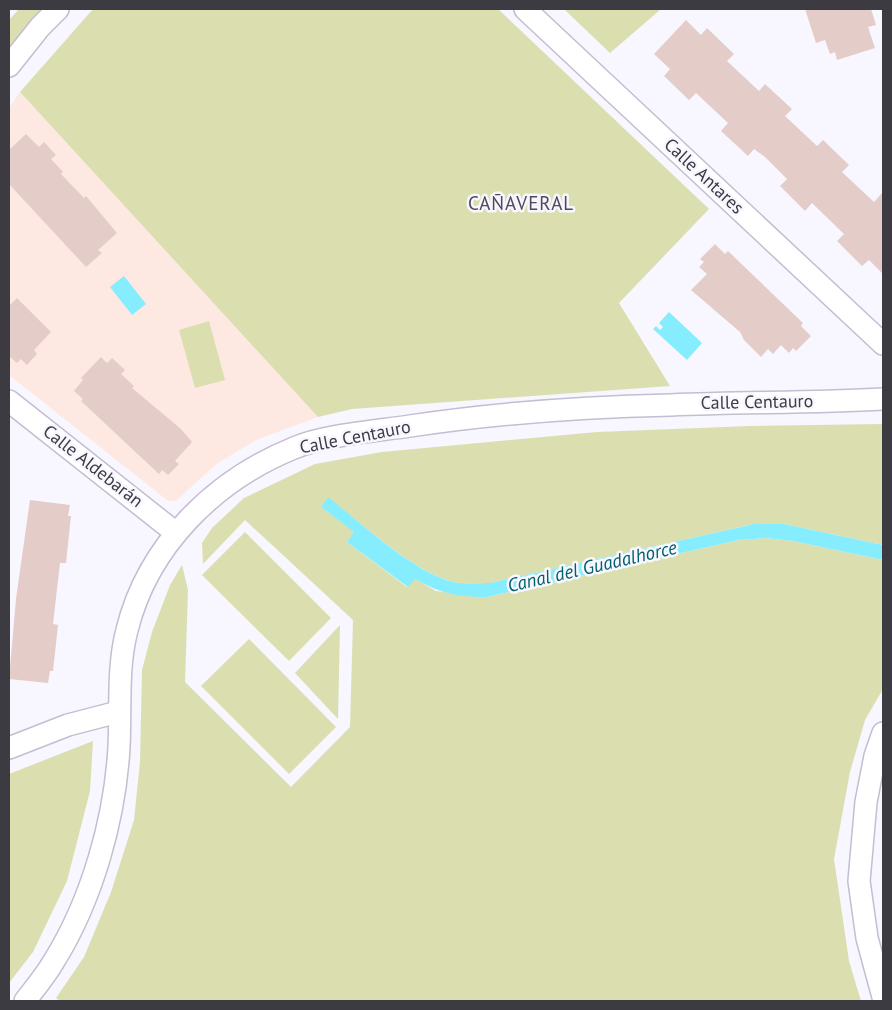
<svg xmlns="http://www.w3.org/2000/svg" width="892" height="1010" viewBox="0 0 892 1010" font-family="'PT Sans',sans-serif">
<rect width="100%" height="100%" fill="#f8f6fe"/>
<!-- industrial -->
<polygon fill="#fde9e2" points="20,92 318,417 256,440 215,465 176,501 172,501 167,500 9,375 9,108"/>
<!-- green -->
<g fill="#dbdfb0">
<polygon points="19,9 44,9 9,49 9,20"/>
<polygon points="93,9 498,9 709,209 619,303 670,386 352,409 318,417 20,92"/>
<polygon points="564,9 661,9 610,53"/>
<polygon points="209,321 225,380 195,388 179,330"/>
<path d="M 883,424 L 883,545 L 784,524 L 754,524 L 490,583 C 480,583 469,584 459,583 C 420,578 360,522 328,498 L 321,507 L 355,532 L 347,542 L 407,587 L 414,578 L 436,591 L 487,597 L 739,540 L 766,538 L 793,541 L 883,560 L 883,689 L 865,720 L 850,772 L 834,859 L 849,961 L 861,1001 L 60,1001 L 56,998 L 84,957 L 111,892 L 134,820 L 140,762 L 142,670 L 152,632 L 170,585 L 182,565 L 188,590 L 185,682 L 291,787 L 350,727 L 353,620 L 245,520 L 203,564 L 202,543 L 212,528 L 244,498 L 315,464 L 382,452 L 597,432 L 750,426 Z"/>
<polygon points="245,532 331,618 289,661 202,575"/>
<polygon points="340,625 338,719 295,673"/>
<polygon points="249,639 336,727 289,774 201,686"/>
<polygon points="93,741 90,791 67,881 33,952 9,983 9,774"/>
</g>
<!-- water -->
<g fill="#86edfe">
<polygon points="124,276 146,304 132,315 110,287"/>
<polygon points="669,312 702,343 687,360 653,329 656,326 660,330 663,327 659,323"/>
<path d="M 328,497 C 360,522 419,578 459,583 C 469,584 480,583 490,583 L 754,524 L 784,524 L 883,545 L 883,560 L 793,541 L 766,538 L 739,540 L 487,597 C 457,597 442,594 415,579 L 408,587 L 347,542 L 354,532 L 321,507 Z"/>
</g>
<!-- building -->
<g fill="#e4cdc8">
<polygon points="805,9 871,9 876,25 868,27 875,48 837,60 835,52 830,54 825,40 816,43"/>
<polygon points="686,20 701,35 707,28 734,54 727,61 759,91 765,84 792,109 785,116 817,146 823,140 849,165 842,172 874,202 883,192 883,274 869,260 862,266 837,241 844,234 812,203 805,211 780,186 787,179 765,157 754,149 748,156 721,131 728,123 696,93 689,100 664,76 670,69 654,54"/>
<polygon points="26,134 39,147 44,142 56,155 51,159 63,172 61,174 84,198 86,196 117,233 98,250 102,253 86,267 9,184 9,150"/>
<polygon points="715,244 725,254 728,251 803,323 801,326 811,336 796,351 793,348 789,353 781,345 773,354 768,349 761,357 744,340 740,332 691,290 707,274 699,267 704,262 700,259"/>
<polygon points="17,298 51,332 34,350 37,354 27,365 21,359 17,363 9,356 9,306"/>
<polygon points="101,357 107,363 112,358 125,370 121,374 134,386 132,388 181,429 192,442 175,461 179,464 168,475 162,470 159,474 81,401 83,399 74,391 83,380 81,378"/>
<polygon points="30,500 70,505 68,516 71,516 66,563 60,563 53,624 58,625 53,671 50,671 48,683 9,679 16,599"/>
</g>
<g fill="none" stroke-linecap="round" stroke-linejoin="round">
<!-- minor casing -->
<g stroke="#c3bed0" stroke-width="24">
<g id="minor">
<polyline points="525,9 883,344"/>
<polyline points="9,66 40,27 58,9"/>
<polyline points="9,401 176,533"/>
<polyline points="883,733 875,756 866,802 859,881 867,938 883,997"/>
<polyline points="9,748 68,725 118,712"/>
<path d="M 25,1001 C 35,988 46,975 54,961 C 92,900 115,819 119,747 C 121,708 117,668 127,630 C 148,545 215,480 294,448 C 324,435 377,431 410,426 C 496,413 584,407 671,405 C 742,402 813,403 883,399"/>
</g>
</g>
<!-- minor -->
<use href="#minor" stroke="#fff" stroke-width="21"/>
</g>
<g text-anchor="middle" stroke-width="5" stroke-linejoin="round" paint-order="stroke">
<!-- street labels -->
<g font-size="18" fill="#3d3b42" stroke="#f8f6fe">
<text transform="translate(704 176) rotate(43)" y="6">Calle Antares</text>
<text transform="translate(757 402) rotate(-1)" y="6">Calle Centauro</text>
<text transform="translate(355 437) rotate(-11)" y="6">Calle Centauro</text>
<text transform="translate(93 466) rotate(38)" y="6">Calle Aldebarán</text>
</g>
<!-- neighbourhood labels -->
<g font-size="19" letter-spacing="1" fill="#4f4a5a" stroke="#f8f6fe">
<text x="521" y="210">CAÑAVERAL</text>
</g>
<!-- water labels -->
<g font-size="19" font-style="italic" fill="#00606c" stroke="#f8f6fe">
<text transform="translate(592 566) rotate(-13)" y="7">Canal del Guadalhorce</text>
</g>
</g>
<!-- border -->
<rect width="892" height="1010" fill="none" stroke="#3d3b42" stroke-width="20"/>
</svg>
